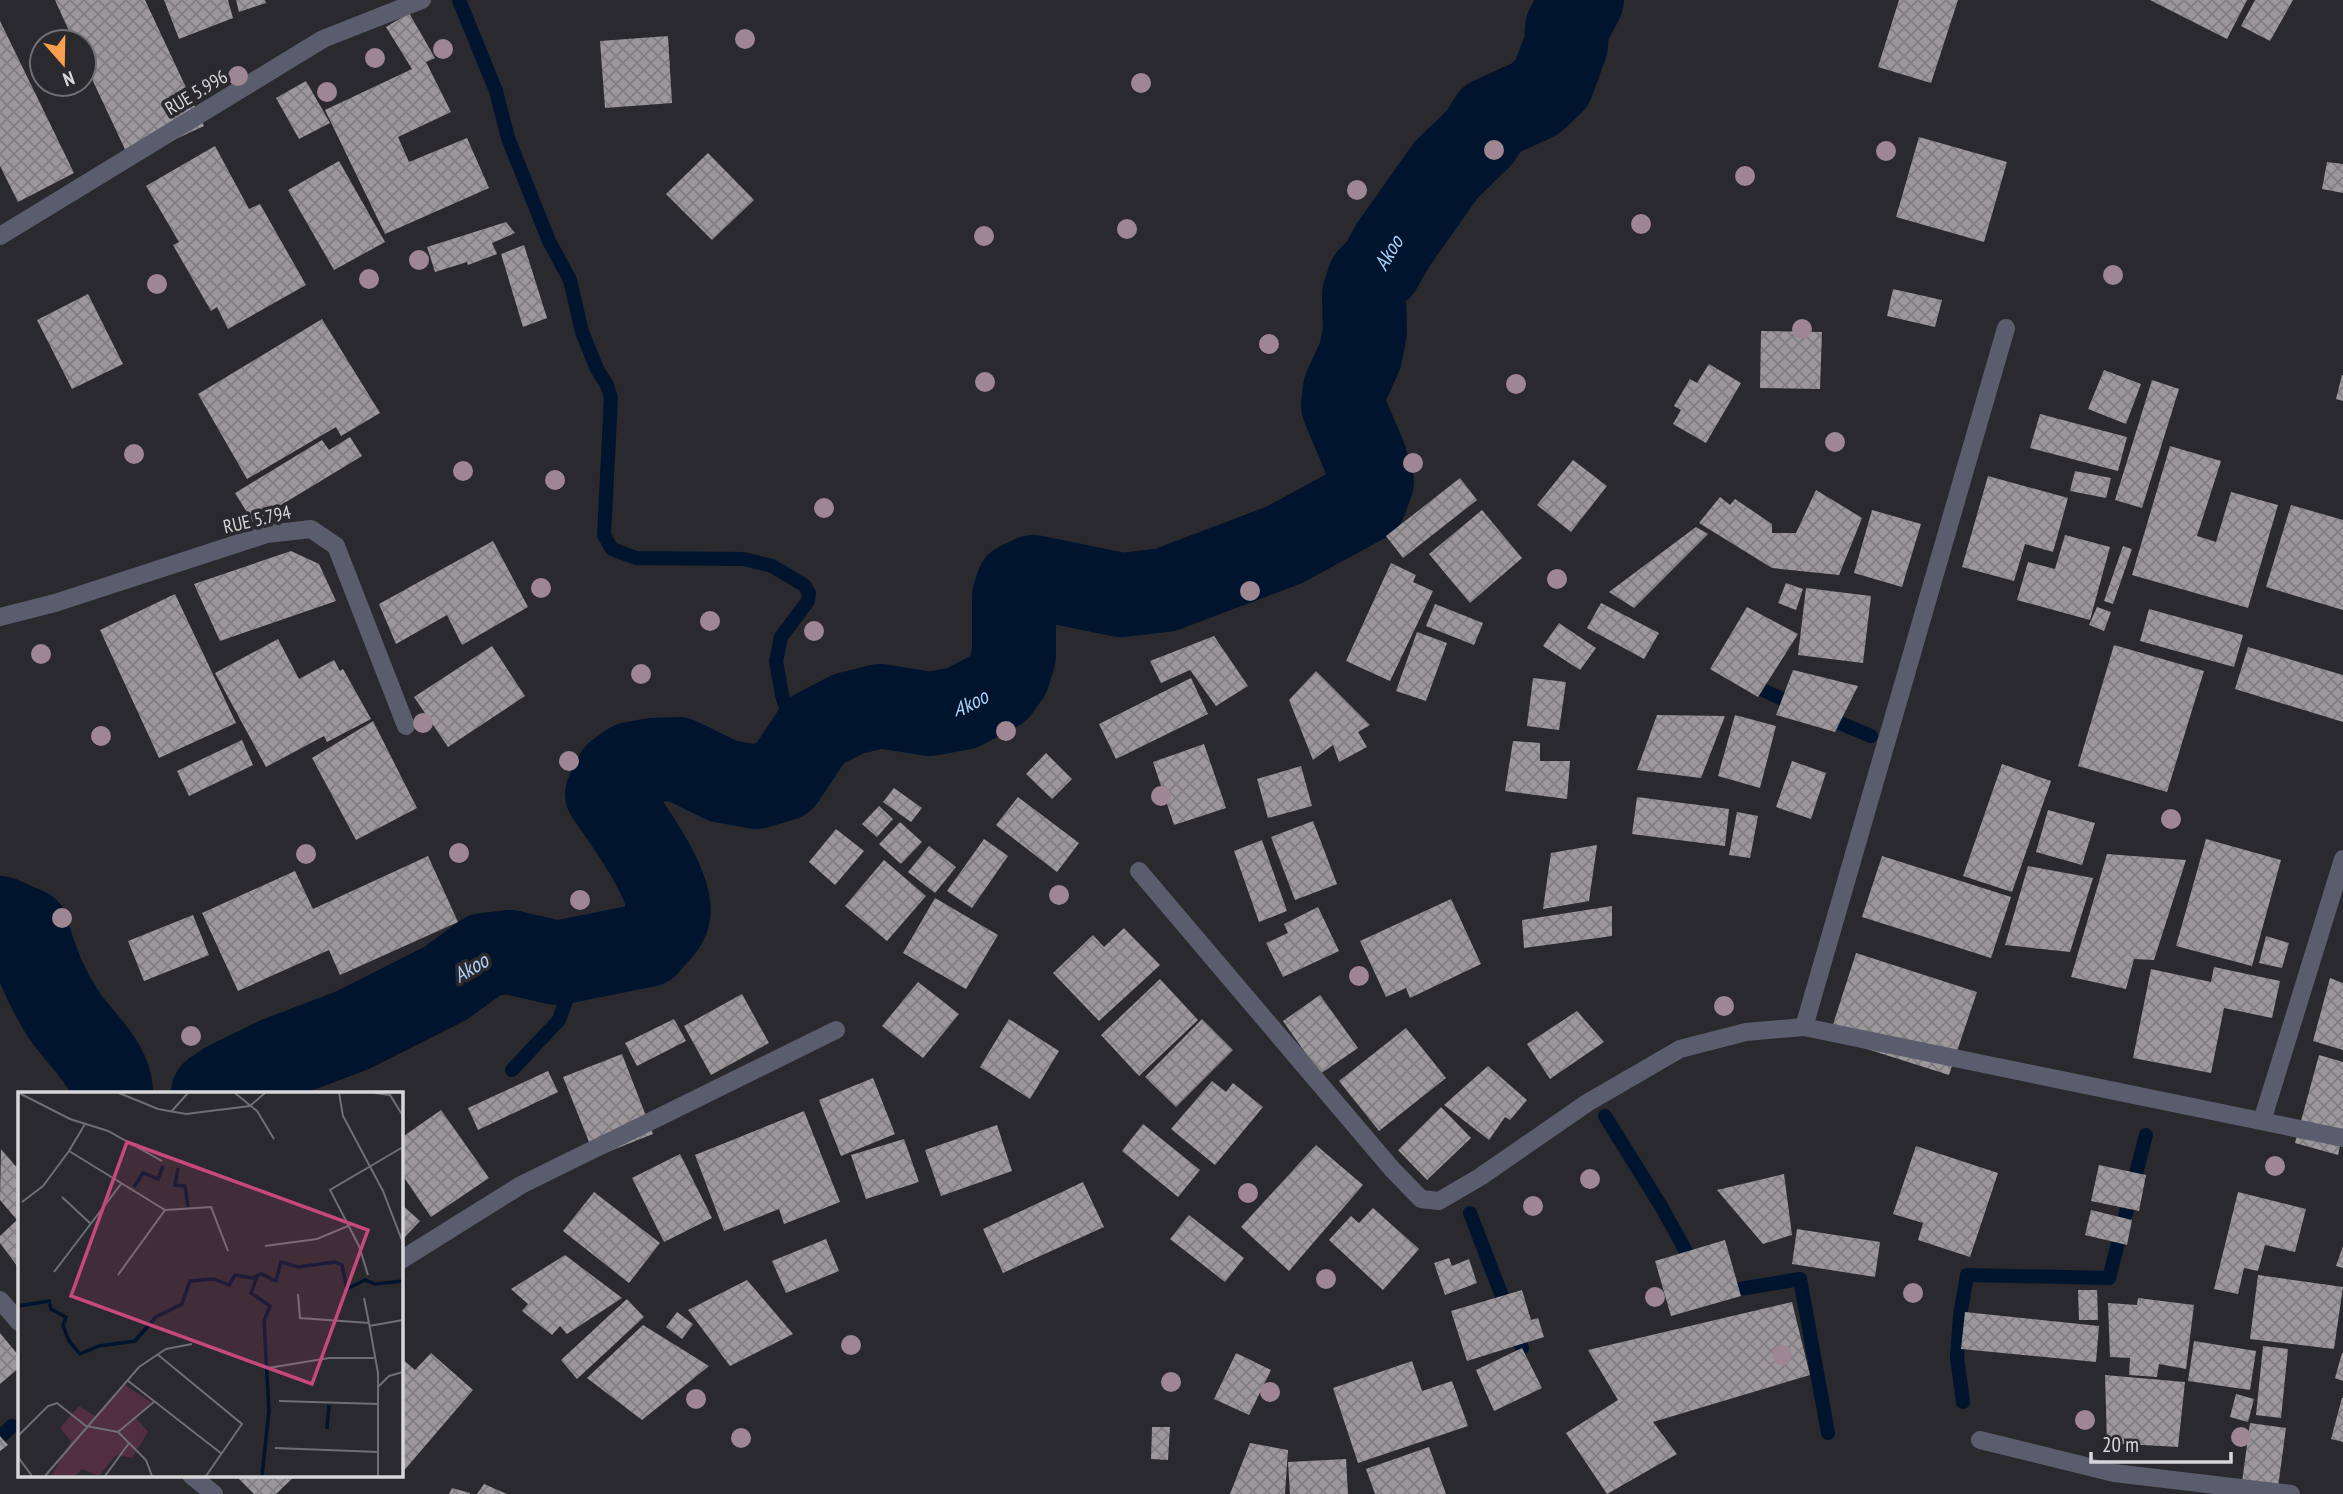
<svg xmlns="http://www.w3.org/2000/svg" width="2343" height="1494" viewBox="0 0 2343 1494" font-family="'PT Sans Narrow',sans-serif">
<defs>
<pattern id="building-cross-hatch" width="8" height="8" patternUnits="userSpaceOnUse" patternTransform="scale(1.75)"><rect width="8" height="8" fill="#9b979b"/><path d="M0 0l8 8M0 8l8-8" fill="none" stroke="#807d80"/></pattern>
</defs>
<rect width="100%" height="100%" fill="#2a292d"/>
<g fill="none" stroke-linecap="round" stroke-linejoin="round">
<!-- stream -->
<g stroke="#00142d" stroke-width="14">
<polyline points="459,0 496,91 508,138 549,241 570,280 582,332 597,369 607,385 611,398 604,535 612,549 636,558 744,559 772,566 804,585 809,593 808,601 781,637 776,661 782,695 791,723 807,743"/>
<polyline points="1765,691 1798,706"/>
<polyline points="1823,716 1871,736"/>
<polyline points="512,1070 559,1020 567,998 557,963"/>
<polyline points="1605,1116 1661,1206 1694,1266"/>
<polyline points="1470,1213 1522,1348"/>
<polyline points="1721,1292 1800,1279 1828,1433"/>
<polyline points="1963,1402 1957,1357 1960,1316 1967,1275 2109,1278 2146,1135"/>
<polyline points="0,1437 12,1426"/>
</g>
<!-- river -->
<g stroke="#00142d" stroke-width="84">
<path d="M 0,918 L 27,930 C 35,961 46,988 64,1015 C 79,1038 111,1063 111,1093"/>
<path id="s1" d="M 213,1093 L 226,1084 L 277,1059 L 353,1030 L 446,983 L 484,955 L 510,952 L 557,963 L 647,945 C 653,937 664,928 667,919 C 679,891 623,818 607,794 L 617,774 L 631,764 L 652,760 L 678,759 L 723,781 L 756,787 L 783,779 L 815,731 L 848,714 L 880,706 L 930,714 L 962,708 L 998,689 L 1008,675 L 1014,656 L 1014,596 L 1018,584 L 1033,577 L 1121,595 L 1165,590 L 1284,545 L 1365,501 L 1372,482 L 1365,458 L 1343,406 L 1345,389 L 1360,356 L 1365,332 L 1364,295 L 1369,279 L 1380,268 L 1393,245 L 1446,170 L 1480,137 L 1491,119 L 1535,99 L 1552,83 L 1566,45 L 1567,28 L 1582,0"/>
</g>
</g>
<!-- building -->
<g fill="url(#building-cross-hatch)">
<polygon points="55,0 145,0 204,126 130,160 84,62 84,42 74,42"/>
<polygon points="164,0 228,0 233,18 179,39"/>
<polygon points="236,0 265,0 266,3 239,12"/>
<polygon points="1899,0 1958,0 1931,83 1878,67"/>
<polygon points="2150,0 2247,0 2227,39"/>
<polygon points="2255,0 2293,0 2270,41 2241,26"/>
<polygon points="409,13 435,58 426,62 451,112 398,137 409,162 467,138 489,188 385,234 325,110 412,69 386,27"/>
<polygon points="0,21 74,173 18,202 0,166"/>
<polygon points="668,36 672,103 605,108 600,41"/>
<polygon points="306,81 330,123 299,139 276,98"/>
<polygon points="1919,137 2007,162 1984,242 1896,217"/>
<polygon points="215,146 249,209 260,204 306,285 228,329 217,307 211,311 173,245 179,242 146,186"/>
<polygon points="708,153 754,200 712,240 666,194"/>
<polygon points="339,161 385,242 334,270 288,190"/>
<polygon points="2327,162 2343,164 2343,193 2322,189"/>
<polygon points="506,222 515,233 492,243 497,254 468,265 467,262 435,272 427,247"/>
<polygon points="524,245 547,318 523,327 501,254"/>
<polygon points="1893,289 1942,300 1935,327 1887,316"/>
<polygon points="88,294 123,364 72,389 37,320"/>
<polygon points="322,319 380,413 341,436 336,427 247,479 198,394"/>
<polygon points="1761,331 1822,332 1820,389 1760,388"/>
<polygon points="1709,364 1741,383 1706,443 1673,424 1681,410 1674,406 1690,379 1697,383"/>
<polygon points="2104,370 2141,384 2126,424 2088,409"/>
<polygon points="2342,375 2343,375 2343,401 2336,399"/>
<polygon points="2152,380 2179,389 2142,508 2115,500"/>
<polygon points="2040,414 2127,437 2118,471 2030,448"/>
<polygon points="350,437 362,456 253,522 235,493 322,440 329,450"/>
<polygon points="2170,446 2221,461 2197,536 2216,542 2231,492 2278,505 2248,608 2132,575"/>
<polygon points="1573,460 1607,486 1571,532 1537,505"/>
<polygon points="2075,471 2111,478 2106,498 2070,491"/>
<polygon points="1988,476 2068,498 2053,552 2025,544 2014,581 1962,567"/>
<polygon points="1460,478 1477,500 1403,558 1386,536"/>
<polygon points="1816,490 1862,518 1839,575 1772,568 1699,523 1720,497 1730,505 1735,499 1772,524 1772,533 1796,533"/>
<polygon points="2291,505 2343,520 2343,610 2266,587"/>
<polygon points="1482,510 1522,558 1470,603 1429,554"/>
<polygon points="1872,510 1921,524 1902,587 1854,573"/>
<polygon points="1696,527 1708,534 1634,608 1609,592"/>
<polygon points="2065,535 2110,547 2090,620 2017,600 2028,562 2055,569"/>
<polygon points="493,541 528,607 462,645 447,615 396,644 379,604"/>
<polygon points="2123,546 2132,549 2113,604 2104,601"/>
<polygon points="291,551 319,564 336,601 220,641 194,584"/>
<polygon points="1391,563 1416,575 1413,582 1433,591 1390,681 1346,661"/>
<polygon points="1786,583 1803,589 1796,610 1778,603"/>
<polygon points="1806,588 1871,596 1863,663 1798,655"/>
<polygon points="175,594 236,723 159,758 100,630"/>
<polygon points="1601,603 1659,633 1644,659 1587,628"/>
<polygon points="1435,604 1483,623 1474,645 1426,626"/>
<polygon points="1747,607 1798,634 1758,697 1710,669"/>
<polygon points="2097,607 2111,612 2104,631 2089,625"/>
<polygon points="2149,609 2243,635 2234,667 2140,641"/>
<polygon points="1559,623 1596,648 1580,670 1543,646"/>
<polygon points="1417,632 1447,643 1426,701 1396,691"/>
<polygon points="1214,636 1248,686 1216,706 1190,670 1161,683 1150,661"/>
<polygon points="278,639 299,679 334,660 340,671 343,669 371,719 327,742 324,736 266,767 215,673"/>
<polygon points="2114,645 2204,671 2167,792 2078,766"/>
<polygon points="492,646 525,696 448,747 414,697"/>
<polygon points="2248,647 2343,675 2343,722 2235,689"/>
<polygon points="1793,670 1858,686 1835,732 1776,715"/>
<polygon points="1316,671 1370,725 1358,732 1367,747 1339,762 1333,745 1313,760 1289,700"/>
<polygon points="1191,678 1208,714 1116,759 1099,724"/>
<polygon points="1533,678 1566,682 1559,730 1527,726"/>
<polygon points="1657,715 1725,716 1701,778 1637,770"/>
<polygon points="1735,715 1776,726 1760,788 1718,776"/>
<polygon points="373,721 417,808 356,840 312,758"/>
<polygon points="242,740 253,765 189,796 177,771"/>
<polygon points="1513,741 1540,743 1540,761 1570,761 1567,799 1505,791"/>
<polygon points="1204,744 1226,808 1174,825 1153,762"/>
<polygon points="1046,753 1072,779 1052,799 1026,774"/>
<polygon points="1792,761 1826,773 1811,819 1776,807"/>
<polygon points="2002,764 2051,781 2012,892 1963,876"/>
<polygon points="1301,766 1312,806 1268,818 1257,779"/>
<polygon points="894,788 922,808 911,822 883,802"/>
<polygon points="1018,797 1079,843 1057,872 996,825"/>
<polygon points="1637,797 1729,809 1725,846 1632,834"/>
<polygon points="879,806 893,819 877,837 862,824"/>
<polygon points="2048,810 2095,823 2082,865 2036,852"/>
<polygon points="1737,812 1758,816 1750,858 1729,855"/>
<polygon points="1313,821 1337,884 1295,900 1271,837"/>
<polygon points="900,822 922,842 901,864 879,844"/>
<polygon points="836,829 864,851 835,885 809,862"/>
<polygon points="984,839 1008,856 972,908 947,891"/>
<polygon points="2206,839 2281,860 2252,966 2176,946"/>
<polygon points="1262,840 1287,911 1259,922 1234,851"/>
<polygon points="1597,845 1589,901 1543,909 1551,853"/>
<polygon points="929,846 956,867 935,893 908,872"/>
<polygon points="2107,854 2186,860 2154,960 2134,959 2126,989 2071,977"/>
<polygon points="428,856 458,922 340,975 329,950 238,991 202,913 295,871 313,909"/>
<polygon points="1882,856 2011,897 1991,958 1862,917"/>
<polygon points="884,860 926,896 887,941 845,906"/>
<polygon points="2028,866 2093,878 2070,952 2005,945"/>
<polygon points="935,898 998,935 966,989 903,953"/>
<polygon points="1451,899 1481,964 1410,998 1406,988 1386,997 1360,941"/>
<polygon points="1612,906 1612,936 1524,948 1522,920"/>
<polygon points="1318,907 1339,951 1283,977 1266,943 1288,933 1284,924"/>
<polygon points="193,915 209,955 144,981 128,941"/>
<polygon points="1124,928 1160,965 1099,1021 1053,973 1093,935 1104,947"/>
<polygon points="2266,936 2289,943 2282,968 2259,963"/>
<polygon points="1856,953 1977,992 1949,1075 1829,1037"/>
<polygon points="2214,967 2280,981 2272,1018 2224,1008 2211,1073 2133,1058 2151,969 2211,982"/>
<polygon points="2330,978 2343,983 2343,1050 2313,1041"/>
<polygon points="1160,979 1198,1020 1139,1076 1101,1035"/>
<polygon points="918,982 959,1014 923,1058 882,1026"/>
<polygon points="742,994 769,1043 711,1075 684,1026"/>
<polygon points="1320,995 1358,1048 1320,1074 1283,1021"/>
<polygon points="1577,1011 1604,1042 1550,1079 1527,1044"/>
<polygon points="674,1019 686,1041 637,1066 625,1043"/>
<polygon points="1009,1019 1059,1051 1030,1099 980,1067"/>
<polygon points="1202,1019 1233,1050 1176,1107 1145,1077"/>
<polygon points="1406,1028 1446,1078 1379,1131 1339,1081"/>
<polygon points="622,1054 653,1134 595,1157 563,1077"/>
<polygon points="2319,1055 2343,1062 2343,1133 2338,1155 2295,1143"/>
<polygon points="1488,1066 1527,1100 1510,1120 1505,1117 1489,1140 1444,1105"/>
<polygon points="548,1071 558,1092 478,1130 468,1108"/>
<polygon points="873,1078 895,1134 841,1156 819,1100"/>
<polygon points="1212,1081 1226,1092 1233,1083 1263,1107 1215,1165 1171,1129"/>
<polygon points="1441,1107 1471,1138 1427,1180 1398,1150"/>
<polygon points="441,1110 489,1178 431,1217 401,1173 401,1138"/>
<polygon points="804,1111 840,1202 784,1224 779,1209 724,1231 695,1155"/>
<polygon points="1143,1124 1200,1170 1178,1197 1122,1151"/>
<polygon points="997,1125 1012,1171 941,1196 925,1150"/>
<polygon points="904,1139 919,1182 866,1199 851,1155"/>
<polygon points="1316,1145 1363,1185 1289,1271 1241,1227"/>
<polygon points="1916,1146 1998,1173 1970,1257 1918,1240 1923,1223 1893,1214"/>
<polygon points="1,1149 19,1170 19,1264 17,1266 0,1243 0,1236 17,1220 0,1200"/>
<polygon points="680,1154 712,1218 664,1242 632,1178"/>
<polygon points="2099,1165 2146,1175 2139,1211 2091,1201"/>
<polygon points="1784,1174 1792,1235 1763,1244 1717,1190"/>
<polygon points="1083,1182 1104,1227 1003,1273 983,1229"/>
<polygon points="594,1192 660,1243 629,1283 563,1231"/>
<polygon points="2238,1192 2306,1209 2295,1252 2265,1245 2258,1271 2244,1268 2238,1294 2214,1289"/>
<polygon points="401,1204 420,1221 401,1241"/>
<polygon points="1373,1208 1419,1249 1383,1290 1329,1240 1351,1216 1359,1223"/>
<polygon points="2091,1210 2132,1220 2127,1245 2085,1235"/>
<polygon points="1189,1215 1244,1258 1225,1282 1170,1239"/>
<polygon points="1797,1229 1880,1242 1875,1277 1792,1264"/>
<polygon points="826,1239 839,1271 786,1293 772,1261"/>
<polygon points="1725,1240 1741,1296 1671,1316 1655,1261"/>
<polygon points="2343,1246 2343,1268 2336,1266"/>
<polygon points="565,1255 622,1298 567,1334 560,1326 552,1335 522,1311 528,1304 511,1289"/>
<polygon points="1449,1258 1452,1266 1469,1259 1477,1283 1445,1295 1434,1263"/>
<polygon points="2258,1275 2343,1287 2334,1349 2250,1339"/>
<polygon points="747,1280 793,1334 730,1366 688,1310"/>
<polygon points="1522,1290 1531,1320 1538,1318 1544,1337 1467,1361 1451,1311"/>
<polygon points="2078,1290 2097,1290 2098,1320 2079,1320"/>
<polygon points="2138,1298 2194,1305 2186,1369 2159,1364 2157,1377 2129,1375 2130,1358 2110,1357 2108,1303 2137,1305"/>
<polygon points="627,1299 644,1317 577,1379 561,1360"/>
<polygon points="1792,1302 1810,1375 1653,1422 1677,1454 1607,1494 1566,1433 1618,1400 1588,1350"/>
<polygon points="677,1312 693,1324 682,1339 666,1327"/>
<polygon points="1965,1312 2099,1326 2096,1362 1961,1349"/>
<polygon points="643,1325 709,1366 642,1420 587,1378"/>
<polygon points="0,1333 19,1356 19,1368 0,1384"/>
<polygon points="2194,1341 2256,1351 2250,1390 2188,1381"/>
<polygon points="2263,1346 2288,1349 2281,1418 2256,1415"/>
<polygon points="1522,1348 1542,1388 1494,1411 1476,1370"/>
<polygon points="431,1353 473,1390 401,1474 401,1358 415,1370"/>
<polygon points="1236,1353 1271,1370 1249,1415 1214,1399"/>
<polygon points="2342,1353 2343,1353 2343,1381 2335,1378"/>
<polygon points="1412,1361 1422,1391 1452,1381 1468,1426 1358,1463 1333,1388"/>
<polygon points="2105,1375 2185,1382 2178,1447 2107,1443"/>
<polygon points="2236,1394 2254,1399 2248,1422 2230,1417"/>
<polygon points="2342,1398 2343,1398 2343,1442 2331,1439"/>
<polygon points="2250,1423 2286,1428 2278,1487 2242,1482"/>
<polygon points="1152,1427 1170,1427 1168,1460 1151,1459"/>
<polygon points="0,1436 8,1445 0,1451"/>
<polygon points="1250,1443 1288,1450 1285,1494 1230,1494"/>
<polygon points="1429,1447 1446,1494 1375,1494 1366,1469"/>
<polygon points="1346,1459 1348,1494 1290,1494 1288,1462"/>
<polygon points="235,1475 296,1475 276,1494 254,1494"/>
<polygon points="484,1484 507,1494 477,1494"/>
<polygon points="452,1488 470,1493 470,1494 449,1494"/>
</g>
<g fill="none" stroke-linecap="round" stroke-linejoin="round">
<!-- street -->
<g stroke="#5a5d6d" stroke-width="18">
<polyline points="0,236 323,39 422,0"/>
<polyline points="2006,328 1804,1027 2343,1138"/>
<polyline points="0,617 55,603 267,534 311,529 336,546 406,726"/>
<polyline points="1139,871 1392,1169 1421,1199 1439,1201 1480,1177 1587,1103 1680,1049 1746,1032 1804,1027"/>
<polyline points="2262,1121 2343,859"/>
<polyline points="401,1260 521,1185 836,1030"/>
<polyline points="0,1300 19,1322"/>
<polyline points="1980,1440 2114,1473 2291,1494"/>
<polyline points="191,1475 214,1494"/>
</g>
</g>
<!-- trees -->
<g fill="#9e8693">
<circle cx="745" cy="39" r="10"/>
<circle cx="443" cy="49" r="10"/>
<circle cx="375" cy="58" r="10"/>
<circle cx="238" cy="76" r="10"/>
<circle cx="1141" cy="83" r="10"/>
<circle cx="327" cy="92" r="10"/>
<circle cx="1494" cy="150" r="10"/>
<circle cx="1886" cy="151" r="10"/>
<circle cx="1745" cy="176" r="10"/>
<circle cx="1357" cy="190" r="10"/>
<circle cx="1641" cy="224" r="10"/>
<circle cx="1127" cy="229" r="10"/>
<circle cx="984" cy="236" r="10"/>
<circle cx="419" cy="260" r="10"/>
<circle cx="2113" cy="275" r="10"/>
<circle cx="369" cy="279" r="10"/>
<circle cx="157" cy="284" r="10"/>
<circle cx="1802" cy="329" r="10"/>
<circle cx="1269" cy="344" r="10"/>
<circle cx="985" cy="382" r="10"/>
<circle cx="1516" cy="384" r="10"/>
<circle cx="1835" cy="442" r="10"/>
<circle cx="134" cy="454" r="10"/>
<circle cx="1413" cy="463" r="10"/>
<circle cx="463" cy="471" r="10"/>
<circle cx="555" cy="480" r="10"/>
<circle cx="824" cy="508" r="10"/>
<circle cx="1557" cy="579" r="10"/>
<circle cx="541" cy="588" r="10"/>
<circle cx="1250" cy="591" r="10"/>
<circle cx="710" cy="621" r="10"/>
<circle cx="814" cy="631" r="10"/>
<circle cx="41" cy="654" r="10"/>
<circle cx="641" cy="674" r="10"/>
<circle cx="423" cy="723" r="10"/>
<circle cx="1006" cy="731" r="10"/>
<circle cx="101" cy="736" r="10"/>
<circle cx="569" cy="761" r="10"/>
<circle cx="1161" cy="796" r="10"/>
<circle cx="2171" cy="819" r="10"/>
<circle cx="459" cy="853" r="10"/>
<circle cx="306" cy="854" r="10"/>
<circle cx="1059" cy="895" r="10"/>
<circle cx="580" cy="900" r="10"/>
<circle cx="62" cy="918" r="10"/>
<circle cx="1359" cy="976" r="10"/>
<circle cx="1724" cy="1006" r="10"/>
<circle cx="191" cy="1036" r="10"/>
<circle cx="2275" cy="1166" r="10"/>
<circle cx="1590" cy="1179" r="10"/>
<circle cx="1248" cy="1193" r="10"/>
<circle cx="1533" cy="1206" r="10"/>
<circle cx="1326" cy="1279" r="10"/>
<circle cx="1913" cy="1293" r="10"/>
<circle cx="1655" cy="1297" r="10"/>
<circle cx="851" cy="1345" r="10"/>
<circle cx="1782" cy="1355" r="10"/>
<circle cx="1171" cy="1382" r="10"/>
<circle cx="1270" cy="1392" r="10"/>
<circle cx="696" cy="1399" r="10"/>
<circle cx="2085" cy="1420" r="10"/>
<circle cx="2241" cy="1437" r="10"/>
<circle cx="741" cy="1438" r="10"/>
</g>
<g text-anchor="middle" stroke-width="7" stroke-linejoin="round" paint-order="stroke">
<!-- street labels -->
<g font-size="19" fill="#d7d6d9" stroke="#2a292d">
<text transform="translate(196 92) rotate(-31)" y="7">RUE 5.996</text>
<text transform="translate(257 519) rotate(-13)" y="7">RUE 5.794</text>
</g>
<!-- water labels -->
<g font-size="21" font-style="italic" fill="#abd0f9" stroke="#2a292d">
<text dy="7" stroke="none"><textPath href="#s1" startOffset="1843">Akoo</textPath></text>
<text dy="7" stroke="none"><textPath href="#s1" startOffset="1066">Akoo</textPath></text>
<text transform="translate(471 968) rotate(-31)" y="7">Akoo</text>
</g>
</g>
<!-- overview -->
<g transform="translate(18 1092)">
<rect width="385" height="385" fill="#2a292d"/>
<path d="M 107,293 L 133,310 L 118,326 L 130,340 L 114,366 L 98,363 L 81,384 L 64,377 L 57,384 L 33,384 L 53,349 L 42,336 L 61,314 L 77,324 Z" fill="#512e40"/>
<path fill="none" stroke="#00142d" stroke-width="3.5" d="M 160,76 L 157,93 L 167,94 L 170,115M 116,95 L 125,81 L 140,87 L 145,74M 239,185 L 233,201 L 252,214 L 246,229 L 251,319 L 244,384M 0,214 L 31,209 L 33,217 L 48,225 L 45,234 L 51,249 L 62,262 L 81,254 L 117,249 L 138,225 L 164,212 L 172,189 L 196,187 L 211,193 L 217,183 L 234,186 L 243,182 L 258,189 L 263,170 L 280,175 L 317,170 L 324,173 L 329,197 L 347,188 L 357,192 L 385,189M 309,337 L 311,313"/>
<path fill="none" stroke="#6f6e72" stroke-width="2" d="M 1,1 L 52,27 L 90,39 L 144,69M 101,1 L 140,17 L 168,22 L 232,14 L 247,1M 217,1 L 239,19 L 256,47M 321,1 L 325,24 L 365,99 L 385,151M 357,1 L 372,3 L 385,24M 153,20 L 170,1M 67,32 L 51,59 L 147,118 L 100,183M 44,105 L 73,132M 4,110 L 25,94 L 51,59M 147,118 L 193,115 L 210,159M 247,154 L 299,147 L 330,134M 36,180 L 103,92M 350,183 L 341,154 L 312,98 L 385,55M 280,202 L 282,226 L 351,231 L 360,281 L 360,384M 346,206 L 351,231M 351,234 L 385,228M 139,262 L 224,332 L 188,384M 250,276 L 311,266 L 356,266M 109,288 L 204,362M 360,295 L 371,284 L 385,280M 261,309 L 361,312M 100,340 L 137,309M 0,344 L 30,314 L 39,311 L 68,334 L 100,340 L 128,368 L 134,384M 257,356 L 361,360M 0,365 L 14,384M 27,384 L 121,275 L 148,257 L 174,252M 87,384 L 111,351"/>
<path fill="#c7487a" fill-opacity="0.15" stroke="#c7487a" stroke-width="3.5" d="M 109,50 L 350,138 L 294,292 L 53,204 Z"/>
<rect width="385" height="385" fill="none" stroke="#d7d6d9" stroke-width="3.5"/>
</g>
<!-- north arrow -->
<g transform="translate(63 63) rotate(160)"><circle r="33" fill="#2a292d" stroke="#6f6e72" stroke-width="2"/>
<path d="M0-5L12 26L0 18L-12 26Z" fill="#fa9f4e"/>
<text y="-10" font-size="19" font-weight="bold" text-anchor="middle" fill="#d7d6d9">N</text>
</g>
<!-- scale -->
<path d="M2091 1452v10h140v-10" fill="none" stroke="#d7d6d9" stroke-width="3.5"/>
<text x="2102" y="1452" font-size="21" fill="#d7d6d9" stroke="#2a292d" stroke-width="5" paint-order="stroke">20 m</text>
</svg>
